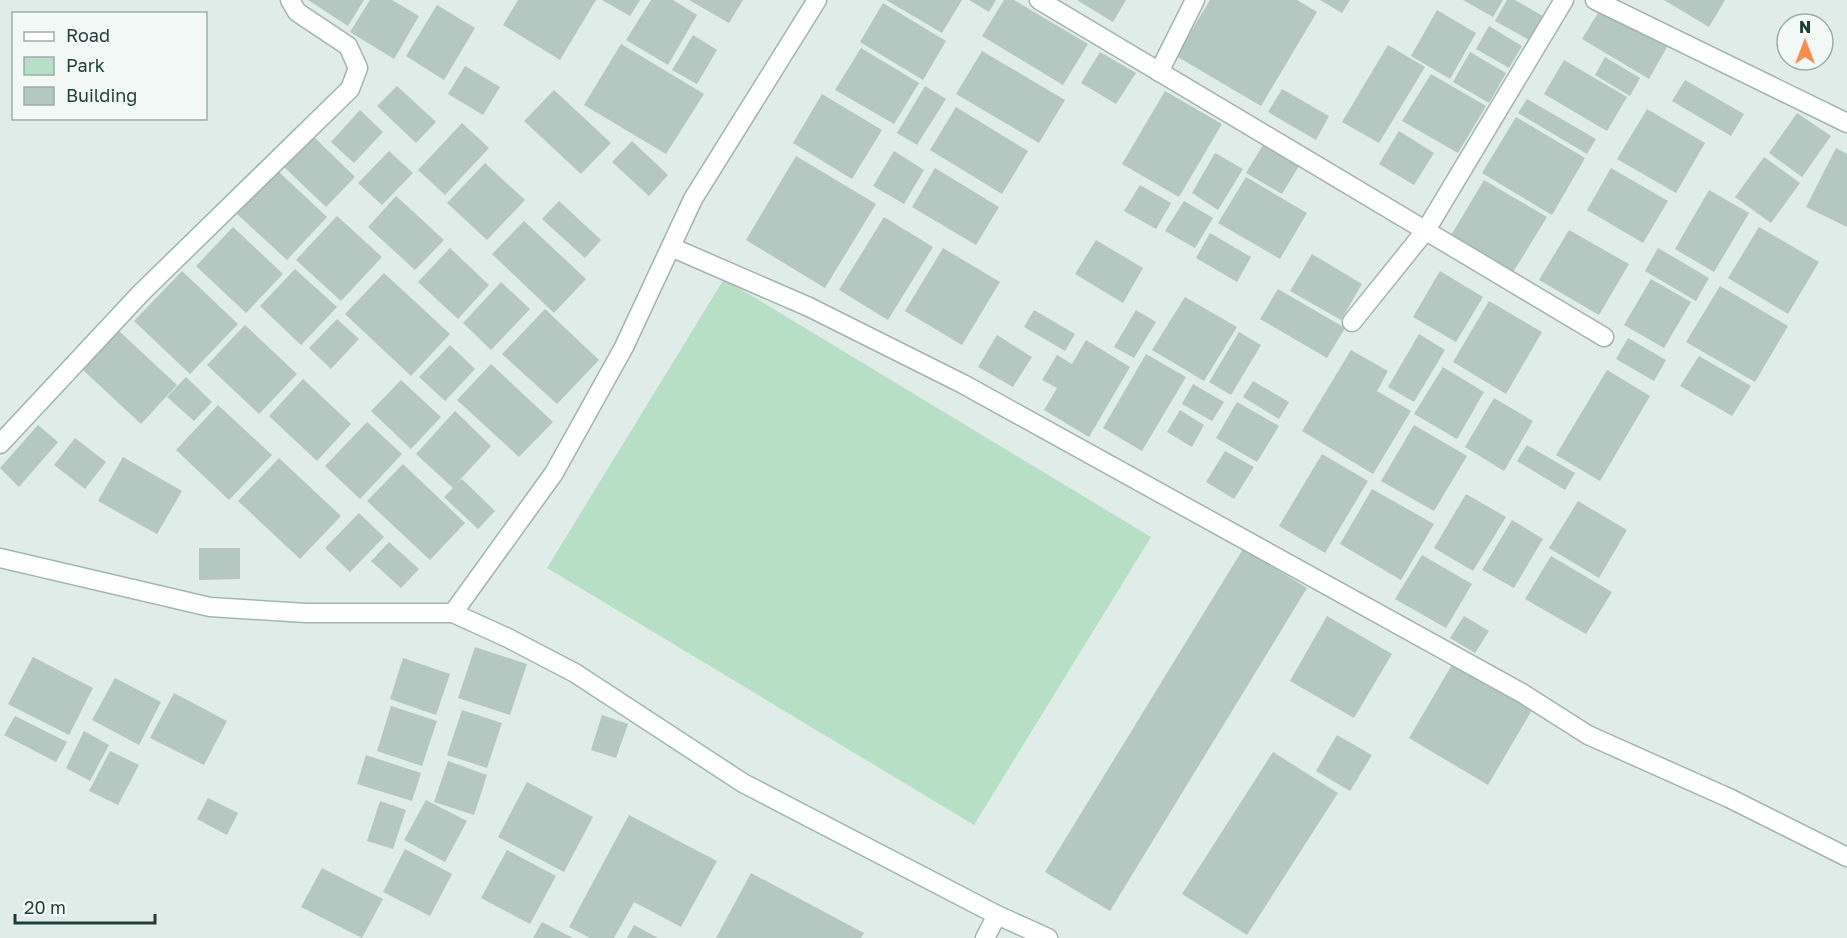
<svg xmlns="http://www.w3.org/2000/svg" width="1847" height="938" viewBox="0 0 1847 938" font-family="'Golos Text',sans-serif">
<rect width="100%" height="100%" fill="#e0ece8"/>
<!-- green -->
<polygon fill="#b7dfc6" points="724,279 1151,537 974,825 547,568"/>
<!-- building -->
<g fill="#b5c7c1">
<polygon points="308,0 364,0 348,26"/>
<polygon points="370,0 392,0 419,16 394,59 350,32"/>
<polygon points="518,0 596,0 560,60 503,25"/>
<polygon points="602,0 640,0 630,16"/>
<polygon points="651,0 673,0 697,15 668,65 626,40"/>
<polygon points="689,0 743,0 729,23"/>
<polygon points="886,0 962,0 942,33"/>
<polygon points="969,0 996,0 989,12"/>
<polygon points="1004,0 1014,0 1088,44 1063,85 982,36"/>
<polygon points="1077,0 1126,0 1113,22"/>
<polygon points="1210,0 1297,0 1317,12 1261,106 1176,56"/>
<polygon points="1320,0 1350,0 1342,13"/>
<polygon points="1463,0 1503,0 1493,17"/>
<polygon points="1507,0 1515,0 1543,16 1529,40 1495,21"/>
<polygon points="1664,0 1725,0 1709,27"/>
<polygon points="883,3 946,41 923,80 860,42"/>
<polygon points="437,5 475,28 444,80 406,56"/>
<polygon points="1601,8 1667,47 1649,79 1582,39"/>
<polygon points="1437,10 1476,33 1450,79 1411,56"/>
<polygon points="1489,26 1522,46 1509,68 1476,49"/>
<polygon points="693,35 717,50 697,84 672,70"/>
<polygon points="621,44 704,94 666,154 584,105"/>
<polygon points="1388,45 1425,67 1379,143 1342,122"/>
<polygon points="861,48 919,83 894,124 835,90"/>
<polygon points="982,51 1065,100 1039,143 956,94"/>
<polygon points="1100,52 1136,73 1116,104 1081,83"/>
<polygon points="1470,52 1506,73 1489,103 1453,82"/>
<polygon points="1605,57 1640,78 1630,96 1595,75"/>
<polygon points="1564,60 1627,97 1607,131 1544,94"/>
<polygon points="465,66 500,87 483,115 448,94"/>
<polygon points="1431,74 1486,106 1458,153 1402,121"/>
<polygon points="1685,80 1744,114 1731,136 1672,101"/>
<polygon points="397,86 436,122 416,143 377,106"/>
<polygon points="925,86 946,99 917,145 897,133"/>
<polygon points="1282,89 1329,116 1316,140 1268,112"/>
<polygon points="554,90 611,143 581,174 524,121"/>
<polygon points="1165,91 1222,124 1179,197 1122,164"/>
<polygon points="822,94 882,130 852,179 793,143"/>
<polygon points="1527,99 1596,139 1587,154 1518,113"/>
<polygon points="956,107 1028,151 1002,194 930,150"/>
<polygon points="1647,109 1705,143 1676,193 1617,159"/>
<polygon points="360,110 383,132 354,163 331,142"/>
<polygon points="1797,113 1831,136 1802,177 1769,153"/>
<polygon points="1516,117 1585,158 1552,215 1482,173"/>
<polygon points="462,123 489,148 445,195 418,170"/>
<polygon points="1399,131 1434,153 1414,185 1379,164"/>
<polygon points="311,134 355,177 326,207 282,165"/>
<polygon points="632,141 668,175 649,196 612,162"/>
<polygon points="1263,145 1299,166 1282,194 1246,173"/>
<polygon points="1836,148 1847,154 1847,227 1806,207"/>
<polygon points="389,151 413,173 382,205 358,183"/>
<polygon points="894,151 924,170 904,204 873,186"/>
<polygon points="1215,153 1243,169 1218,210 1192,193"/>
<polygon points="796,156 876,204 825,288 746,240"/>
<polygon points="1764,157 1800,183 1771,223 1735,197"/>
<polygon points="485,163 525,200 487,240 447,203"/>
<polygon points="935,168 999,207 976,245 912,207"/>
<polygon points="1611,168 1668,201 1643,243 1587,210"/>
<polygon points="278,171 327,217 287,260 237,214"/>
<polygon points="1246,177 1307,213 1280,259 1218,223"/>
<polygon points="1484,180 1547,217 1512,274 1450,237"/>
<polygon points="1140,185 1171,203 1156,229 1124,211"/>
<polygon points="1709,190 1749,213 1714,272 1675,249"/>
<polygon points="396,196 444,240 415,270 368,227"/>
<polygon points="559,201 601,240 585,258 542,219"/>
<polygon points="1184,201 1213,218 1195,248 1165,231"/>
<polygon points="337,216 382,257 341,301 296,260"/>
<polygon points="884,217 933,247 888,320 839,290"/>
<polygon points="524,221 586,279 554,313 492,254"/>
<polygon points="233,227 283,274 246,313 196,266"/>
<polygon points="1759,227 1819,262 1788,314 1728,278"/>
<polygon points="1569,230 1629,264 1599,315 1539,280"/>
<polygon points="1210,233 1251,257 1237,282 1196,258"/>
<polygon points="1096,240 1143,268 1123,303 1075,274"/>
<polygon points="450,248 489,285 458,319 418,282"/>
<polygon points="943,248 1000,282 962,345 905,311"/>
<polygon points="1658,248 1709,278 1696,301 1645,271"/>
<polygon points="1312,254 1362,284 1341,320 1290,291"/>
<polygon points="295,269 337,307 301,345 260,306"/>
<polygon points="182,271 238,324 190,374 134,321"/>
<polygon points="1440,271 1483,297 1456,342 1413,317"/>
<polygon points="384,273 450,334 411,376 345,314"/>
<polygon points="1651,279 1691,302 1664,348 1624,325"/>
<polygon points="501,282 530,309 491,350 463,323"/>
<polygon points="1720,286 1788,326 1755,382 1686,342"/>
<polygon points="1278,289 1345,328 1327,358 1260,319"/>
<polygon points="1185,297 1237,327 1204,381 1152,350"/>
<polygon points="1489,301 1542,332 1506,394 1453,362"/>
<polygon points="545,309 599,360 557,404 502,354"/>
<polygon points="1034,310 1075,334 1065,351 1024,327"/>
<polygon points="1136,310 1156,322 1134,358 1114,347"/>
<polygon points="337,319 359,339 331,369 309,348"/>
<polygon points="245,325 297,374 259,414 207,365"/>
<polygon points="119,331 177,385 141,424 83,370"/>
<polygon points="1239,332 1261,345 1231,395 1209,382"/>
<polygon points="1419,334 1445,350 1414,402 1388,387"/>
<polygon points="997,335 1032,357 1013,387 978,367"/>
<polygon points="1628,338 1666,360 1654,381 1616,359"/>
<polygon points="1086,340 1130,367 1089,437 1044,410 1057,388 1042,380 1057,355 1072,364"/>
<polygon points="450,345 475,369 445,401 419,377"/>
<polygon points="1351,350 1388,371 1377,391 1411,411 1373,474 1302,431"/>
<polygon points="1146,354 1186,377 1142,451 1103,428"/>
<polygon points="1699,356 1751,386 1732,416 1680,386"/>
<polygon points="491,364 553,422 519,457 457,400"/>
<polygon points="1443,367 1484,392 1457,439 1414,414"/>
<polygon points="1607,370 1650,396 1600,481 1556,455"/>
<polygon points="186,377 212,402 194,421 167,397"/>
<polygon points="303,379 351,424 317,461 269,416"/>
<polygon points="401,380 441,417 411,449 371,411"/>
<polygon points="1253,381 1289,402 1279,419 1243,397"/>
<polygon points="1193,384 1224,402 1212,421 1182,404"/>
<polygon points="1494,398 1533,421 1504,471 1465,447"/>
<polygon points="1237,402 1279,426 1257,462 1216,438"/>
<polygon points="218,405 272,455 229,500 176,450"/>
<polygon points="1180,410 1204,425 1192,447 1167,432"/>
<polygon points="455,411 491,446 457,483 462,479 495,511 478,529 444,497 453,488 416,454"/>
<polygon points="367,422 402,454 360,499 325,466"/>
<polygon points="38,425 58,442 19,487 0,468"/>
<polygon points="1414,425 1467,456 1434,511 1381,481"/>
<polygon points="75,438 106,462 85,489 54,465"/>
<polygon points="1527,445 1575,473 1565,490 1517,461"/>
<polygon points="1225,451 1254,467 1234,499 1206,482"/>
<polygon points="1322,454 1368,481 1325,553 1279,526"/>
<polygon points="123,457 182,491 157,534 98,501"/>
<polygon points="279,458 341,516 300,559 238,501"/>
<polygon points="403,464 465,523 430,560 367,501"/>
<polygon points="1372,489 1434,524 1401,580 1340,544"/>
<polygon points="1466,494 1506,517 1473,571 1434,548"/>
<polygon points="1578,501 1627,530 1599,578 1549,548"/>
<polygon points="359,513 384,537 350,572 325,548"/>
<polygon points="1512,520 1543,539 1514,588 1482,570"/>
<polygon points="389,542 419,569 401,588 371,561"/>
<polygon points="199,548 240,548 240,579 199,580"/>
<polygon points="1243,549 1307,588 1110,911 1045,872"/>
<polygon points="1422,555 1472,584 1446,628 1395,599"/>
<polygon points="1551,556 1612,592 1586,634 1525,599"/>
<polygon points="1327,616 1392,654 1354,718 1290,681"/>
<polygon points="1464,616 1489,631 1475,653 1450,638"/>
<polygon points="475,647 527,664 510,715 458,698"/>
<polygon points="33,657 93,688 69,735 8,704"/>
<polygon points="403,658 450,674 436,715 390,699"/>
<polygon points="1453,663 1532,710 1488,785 1409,738"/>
<polygon points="115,678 161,702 139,745 92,720"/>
<polygon points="174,693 227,721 204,765 150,738"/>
<polygon points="391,706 437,721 422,766 377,751"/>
<polygon points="462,710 502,723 487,768 447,755"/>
<polygon points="602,715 628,724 616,758 591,750"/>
<polygon points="15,716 67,742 56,762 4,735"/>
<polygon points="84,731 109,745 90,781 66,768"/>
<polygon points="1337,735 1372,755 1350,791 1316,771"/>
<polygon points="110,751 139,765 118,805 89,791"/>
<polygon points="1273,752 1338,793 1247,935 1182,894"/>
<polygon points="366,755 421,773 412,801 357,784"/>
<polygon points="448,761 487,775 474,815 434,802"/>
<polygon points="527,782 593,817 564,872 498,837"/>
<polygon points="208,798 238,813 227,835 197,819"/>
<polygon points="426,800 467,821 445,862 404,840"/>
<polygon points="380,801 406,810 393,849 367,841"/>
<polygon points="629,815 717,861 681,927 634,902 614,938 590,938 569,927"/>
<polygon points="405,849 452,874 430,916 383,892"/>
<polygon points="507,850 556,876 530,924 481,898"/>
<polygon points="322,868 383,899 362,938 301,907"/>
<polygon points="751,873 864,933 861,938 716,938"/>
<polygon points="542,922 573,938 533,938"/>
<polygon points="634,925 658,938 627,938"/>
</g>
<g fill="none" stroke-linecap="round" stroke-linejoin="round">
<!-- street casing -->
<g stroke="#a2b4b0" stroke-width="21">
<g id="street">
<polyline points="1039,0 1604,337"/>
<polyline points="1595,0 1847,123"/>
<polyline points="1159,72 1195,0"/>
<polyline points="671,247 809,307 963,384 1522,693 1588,735 1729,798 1847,857"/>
<polyline points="1352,322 1426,230 1564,0"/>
<polyline points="0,444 141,293 350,89 358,68 348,46 297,12 290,0"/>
<polyline points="453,613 554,473 624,347 693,199 817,0"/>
<polyline points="985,938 997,915"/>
</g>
</g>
<!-- secondary casing -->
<g stroke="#9eb9b2" stroke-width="21">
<polyline id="secondary" points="0,558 210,607 306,613 453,613 508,638 575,673 743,783 997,915 1048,938"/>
</g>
<!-- street -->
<use href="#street" stroke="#fff" stroke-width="18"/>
<!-- secondary -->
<use href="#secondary" stroke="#fff" stroke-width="18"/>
</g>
<!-- legend -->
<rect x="12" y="12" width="195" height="108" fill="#f1f8f5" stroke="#9daeaa" stroke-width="1.5"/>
<rect x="24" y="32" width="30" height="9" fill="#ffffff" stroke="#9daeaa" stroke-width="1.5"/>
<text x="66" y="42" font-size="18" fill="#1f3e39">Road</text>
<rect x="24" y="57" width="30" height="18" fill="#b7dfc6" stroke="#9daeaa" stroke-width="1.5"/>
<text x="66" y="72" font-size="18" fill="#1f3e39">Park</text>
<rect x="24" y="87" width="30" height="18" fill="#b5c7c1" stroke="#9daeaa" stroke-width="1.5"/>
<text x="66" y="102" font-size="18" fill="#1f3e39">Building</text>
<!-- north arrow -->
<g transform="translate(1805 42)"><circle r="28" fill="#f1f8f5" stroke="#9daeaa" stroke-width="1.5"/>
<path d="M0-4.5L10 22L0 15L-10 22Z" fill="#fb8c4f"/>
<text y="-9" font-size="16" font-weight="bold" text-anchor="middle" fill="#1f3e39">N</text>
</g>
<!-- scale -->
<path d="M15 914v9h140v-9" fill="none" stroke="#1f3e39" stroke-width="3"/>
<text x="24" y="914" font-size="18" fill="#1f3e39" stroke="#f1f8f5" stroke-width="4.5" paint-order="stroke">20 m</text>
</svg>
